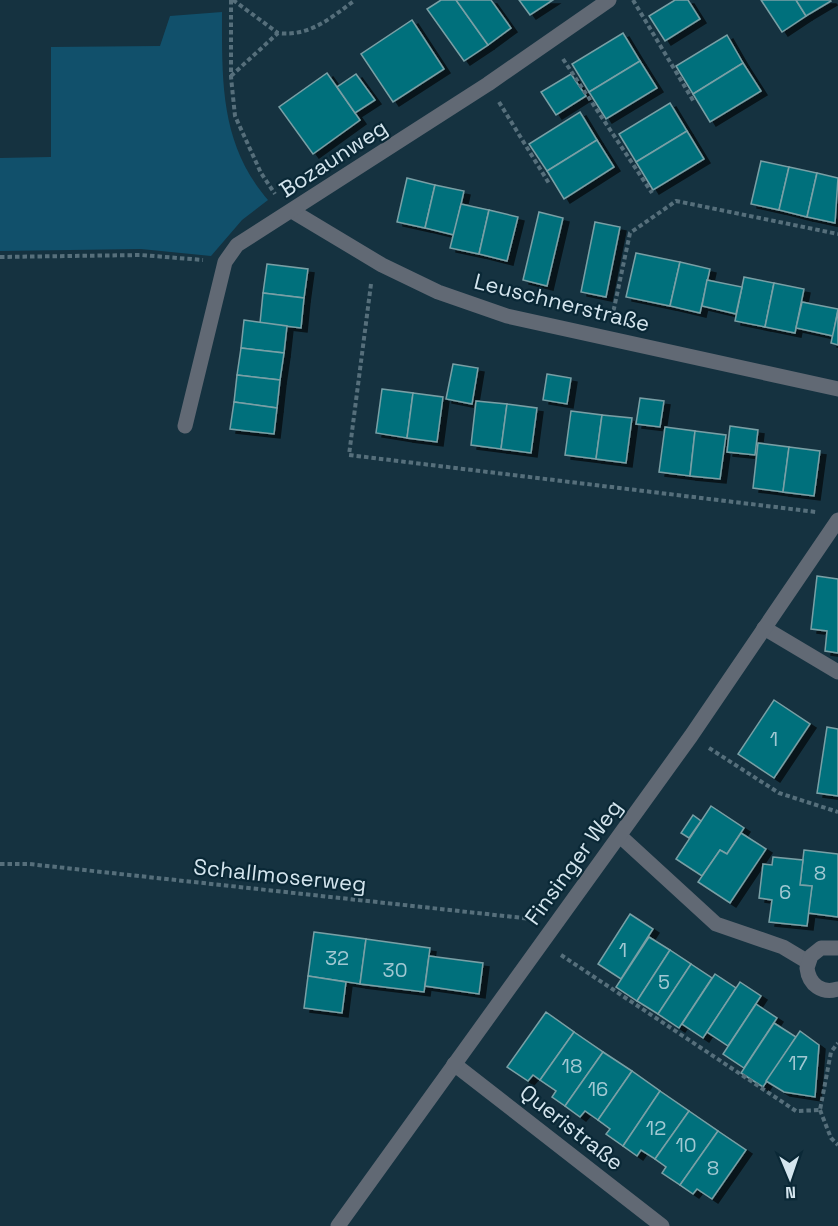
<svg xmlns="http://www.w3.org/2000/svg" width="838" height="1226" viewBox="0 0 838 1226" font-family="'Space Grotesk',sans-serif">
<defs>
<filter id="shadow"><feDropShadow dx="6" dy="4" stdDeviation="0" flood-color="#0009"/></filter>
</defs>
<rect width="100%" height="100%" fill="#153240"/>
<!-- green -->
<path fill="#11506b" d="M 222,12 C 222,82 220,144 268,200 L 242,220 L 211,256 L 141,249 L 0,251 L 0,158 L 51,157 L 51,47 L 160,46 L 170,16 Z"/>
<!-- building -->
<g fill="#06707c" stroke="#79a0a6" stroke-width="1.5" filter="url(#shadow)">
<polygon points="441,0 456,0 488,45 464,61 427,9"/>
<polygon points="456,0 491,0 511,28 488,45"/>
<polygon points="519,0 553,0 530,15"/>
<polygon points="675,0 688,0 700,19 665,41 649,16"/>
<polygon points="761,0 796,0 806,16 782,32"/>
<polygon points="796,0 830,0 831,1 806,16"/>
<polygon points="412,20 444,69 393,102 361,54"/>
<polygon points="623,33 640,61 589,92 572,64"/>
<polygon points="727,35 743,63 693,94 676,66"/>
<polygon points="640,61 657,88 606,119 589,92"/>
<polygon points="743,63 761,91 710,122 693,94"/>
<polygon points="327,73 360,120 313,154 279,107"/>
<polygon points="356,74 375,100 355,113 337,87"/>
<polygon points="571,74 586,96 556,115 541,92"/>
<polygon points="670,103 687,131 636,162 619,134"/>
<polygon points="580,112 597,140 547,171 529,144"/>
<polygon points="687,131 704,159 653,190 636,162"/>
<polygon points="597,140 614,167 564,199 547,171"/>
<polygon points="761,161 789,167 779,210 751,204"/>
<polygon points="789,167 817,173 807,217 779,210"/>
<polygon points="817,173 838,178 835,223 807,217"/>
<polygon points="407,178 435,185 425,228 397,222"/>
<polygon points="435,185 464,191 454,235 425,228"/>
<polygon points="461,204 489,210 479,254 450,248"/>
<polygon points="489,210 518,217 507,261 479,254"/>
<polygon points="539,212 563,218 547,286 523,280"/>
<polygon points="595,222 620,227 606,297 581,292"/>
<polygon points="636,253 680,262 670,306 626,297"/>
<polygon points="680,262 710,269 700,313 670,306"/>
<polygon points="267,264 308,269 304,298 263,293"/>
<polygon points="744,277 774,283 765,327 735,321"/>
<polygon points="707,280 742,287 736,314 702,306"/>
<polygon points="774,283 804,289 795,333 765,327"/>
<polygon points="263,293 304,298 301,328 260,323"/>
<polygon points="802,302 838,309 833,336 796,328"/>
<polygon points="838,311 838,345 831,343"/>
<polygon points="244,320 287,326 284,353 241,348"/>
<polygon points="241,348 284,353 280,380 237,375"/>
<polygon points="453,364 478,368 472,404 446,399"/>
<polygon points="547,374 571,378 567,404 543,400"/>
<polygon points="237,375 280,380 277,408 234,402"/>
<polygon points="382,389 413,393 407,438 376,433"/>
<polygon points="413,393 443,397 437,442 407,438"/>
<polygon points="640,398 664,401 660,427 636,424"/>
<polygon points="476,401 507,404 501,449 471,445"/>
<polygon points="234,402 277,408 274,434 230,429"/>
<polygon points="507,404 537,408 531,453 501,449"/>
<polygon points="571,411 602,415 596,459 565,455"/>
<polygon points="602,415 632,418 626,463 596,459"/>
<polygon points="730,426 758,430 755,455 727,452"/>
<polygon points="665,427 695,431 690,476 659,472"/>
<polygon points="695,431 726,435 720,479 690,476"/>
<polygon points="758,443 789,447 783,492 753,488"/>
<polygon points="789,447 820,451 814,496 783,492"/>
<polygon points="817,576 838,579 838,653 825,651 827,631 811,629"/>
<polygon points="774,700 810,724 774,778 738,754"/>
<polygon points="827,727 838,729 838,796 817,793"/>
<polygon points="711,806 744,828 727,854 720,850 702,876 676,859"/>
<polygon points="693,815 701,821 689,838 681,833"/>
<polygon points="741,833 766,849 730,903 698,882 720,850 727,854"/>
<polygon points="804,850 838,854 838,917 808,913 812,886 800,885"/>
<polygon points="773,857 803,860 800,885 812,886 807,926 769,922 772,900 759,898 763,864 772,865"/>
<polygon points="630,914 653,929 621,979 598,964"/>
<polygon points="314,932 366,939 360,984 308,976"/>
<polygon points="649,937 670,950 637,1001 616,987"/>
<polygon points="366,939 430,948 424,992 360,984"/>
<polygon points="670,950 691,964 658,1014 637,1001"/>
<polygon points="429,956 483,963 479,994 425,986"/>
<polygon points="691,964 712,978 679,1028 658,1014"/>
<polygon points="715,974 736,988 703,1038 682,1024"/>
<polygon points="308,976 346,982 342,1013 304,1008"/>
<polygon points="740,982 761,996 728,1046 707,1032"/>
<polygon points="756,1004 777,1018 744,1068 723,1054"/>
<polygon points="546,1012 574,1032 540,1080 533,1075 528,1081 507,1067"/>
<polygon points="774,1023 796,1037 763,1087 741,1073"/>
<polygon points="800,1031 819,1045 815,1097 784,1092 766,1081"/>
<polygon points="574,1032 603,1052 565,1106 552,1097 556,1091 540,1080"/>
<polygon points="603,1052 632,1071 598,1120 585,1111 580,1117 565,1106"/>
<polygon points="632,1071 660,1091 623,1146 606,1134 610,1129 598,1120"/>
<polygon points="660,1091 689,1111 655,1159 641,1150 637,1156 623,1146"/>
<polygon points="689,1111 718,1131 680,1185 662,1173 666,1167 655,1159"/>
<polygon points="718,1131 746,1150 712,1199 697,1189 693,1194 680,1185"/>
</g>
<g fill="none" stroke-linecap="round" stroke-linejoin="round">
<!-- path -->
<g stroke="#566f7b" stroke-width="4" stroke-dasharray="4.5 3" stroke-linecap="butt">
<polyline points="231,0 231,77 235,116 261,173 275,194"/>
<polyline points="233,0 278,33"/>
<polyline points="633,0 694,102"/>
<polyline points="563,59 652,193"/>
<path d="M 231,76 L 278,33 C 309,37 331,18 355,0"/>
<polyline points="499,102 550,185"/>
<polyline points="0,257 141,255 203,260"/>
<polyline points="371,284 349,455 816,512"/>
<polyline points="612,318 630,233 676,201 838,234"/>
<polyline points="709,748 779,793 838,812"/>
<polyline points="0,864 29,864 532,919"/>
<polyline points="561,955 796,1111 820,1110 831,1052 838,1043"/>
<polyline points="820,1110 831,1138 838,1145"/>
</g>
<!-- minor -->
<g stroke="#616974" stroke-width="15">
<polyline points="292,211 382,265 438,292 507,316 838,389"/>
<polyline points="185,426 225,262 237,245 488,84 609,0"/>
<polyline points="764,628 838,672"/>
<polyline points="620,836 716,924 783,947 808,962"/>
<path d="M 838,948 L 821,948 L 811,956 L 807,968 C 809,985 822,994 838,989"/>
<polyline points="454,1064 662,1226"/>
<polyline points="338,1226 691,736 838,520"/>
</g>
</g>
<g text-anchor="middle" stroke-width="4.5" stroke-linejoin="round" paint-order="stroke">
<!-- number labels -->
<g font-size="20" fill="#a0c8d2">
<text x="774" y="746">1</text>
<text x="820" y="880">8</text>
<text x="785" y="899">6</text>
<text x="623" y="957">1</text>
<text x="337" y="965">32</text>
<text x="395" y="977">30</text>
<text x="664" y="989">5</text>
<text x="798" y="1070">17</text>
<text x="572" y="1073">18</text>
<text x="598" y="1096">16</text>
<text x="656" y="1135">12</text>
<text x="686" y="1152">10</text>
<text x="713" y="1175">8</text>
</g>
<!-- street labels -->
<g font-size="22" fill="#d4e5ee" stroke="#0a2836">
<text transform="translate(333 158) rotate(-33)" y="8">Bozaunweg</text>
<text transform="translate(562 302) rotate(14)" y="8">Leuschnerstraße</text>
<text transform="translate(573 862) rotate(-54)" y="8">Finsinger Weg</text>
<text transform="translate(280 875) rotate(6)" y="8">Schallmoserweg</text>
<text transform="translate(572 1127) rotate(38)" y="8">Queristraße</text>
</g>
</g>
<!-- north arrow -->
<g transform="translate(790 1178) rotate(178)" stroke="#0a2836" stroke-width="4.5" paint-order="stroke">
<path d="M0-4.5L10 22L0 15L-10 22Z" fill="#d4e5ee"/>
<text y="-9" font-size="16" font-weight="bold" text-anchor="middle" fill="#d4e5ee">N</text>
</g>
</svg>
